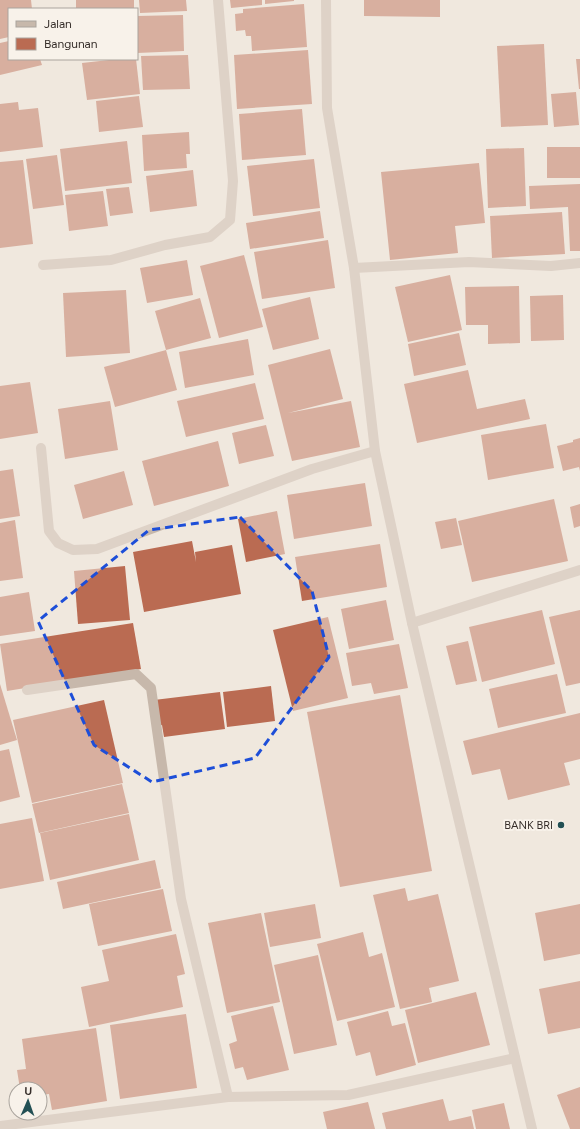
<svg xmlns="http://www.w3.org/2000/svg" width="580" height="1129" viewBox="0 0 580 1129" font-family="Figtree,sans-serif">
<rect width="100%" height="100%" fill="#f0e8de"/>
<!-- building -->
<g fill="#ba6b52">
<polygon points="0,0 31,0 32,9 9,9 9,37 0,39"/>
<rect x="76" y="0" width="58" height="9"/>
<polygon points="139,0 186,0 187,11 140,13"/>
<polygon points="230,0 262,0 262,5 231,8"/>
<polygon points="265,0 294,0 294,1 265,4"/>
<polygon points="364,0 440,0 440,17 364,16"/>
<polygon points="304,4 307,47 252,51 251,36 246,36 245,30 236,31 235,14 243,13 243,9"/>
<polygon points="183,15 184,51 137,53 137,16"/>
<polygon points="9,41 9,59 40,59 42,65 0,75 0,43"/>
<polygon points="544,44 548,125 501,127 497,46"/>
<polygon points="308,50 312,104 237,109 234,55"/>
<polygon points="188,55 190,89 143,90 141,56"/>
<polygon points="118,59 136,59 140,94 87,100 82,63"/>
<polygon points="576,59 580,59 580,89 579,89"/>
<polygon points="576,92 579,125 554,127 551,94"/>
<polygon points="139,96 143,127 99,132 96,101"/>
<polygon points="18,102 19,110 38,108 43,147 0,152 0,104"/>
<polygon points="302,109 306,155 242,160 239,114"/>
<polygon points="189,132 190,154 186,154 187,168 144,171 142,135"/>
<polygon points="127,141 132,183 65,191 60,149"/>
<rect x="547" y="147" width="33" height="31"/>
<polygon points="524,148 526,206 488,208 486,149"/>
<polygon points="57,155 64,205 33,209 26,159"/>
<polygon points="314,159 320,208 253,216 247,166"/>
<polygon points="23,160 33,244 0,248 0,162"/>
<polygon points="479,163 485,223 455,226 458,253 390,260 381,172"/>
<polygon points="193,170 197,206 150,212 146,176"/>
<polygon points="580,184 580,251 570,251 568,207 530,209 529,186"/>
<polygon points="129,187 133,213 110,216 106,189"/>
<polygon points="103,191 108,226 69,231 65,195"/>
<polygon points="320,211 324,238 250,249 246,223"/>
<polygon points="562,212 565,254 492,258 490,216"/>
<polygon points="328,240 335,288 262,299 254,252"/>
<polygon points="244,255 263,327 219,338 200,266"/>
<polygon points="187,260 193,295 147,303 140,268"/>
<polygon points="450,275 462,330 408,342 395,287"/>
<polygon points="519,286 520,343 488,344 488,325 466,325 465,287"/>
<polygon points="126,290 130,353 66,357 63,293"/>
<polygon points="563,295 564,340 531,341 530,296"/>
<polygon points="310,297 319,339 273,350 262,309"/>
<polygon points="200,298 211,338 166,350 155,311"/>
<polygon points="459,333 466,365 414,376 408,344"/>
<polygon points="248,339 254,375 185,388 179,352"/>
<polygon points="330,349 343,399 288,413 351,401 360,447 292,461 268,365"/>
<polygon points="166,350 177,390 115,407 104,367"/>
<polygon points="468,370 477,409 525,399 530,419 417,443 404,384"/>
<polygon points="30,382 38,433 0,439 0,386"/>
<polygon points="255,383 264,419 186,437 177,401"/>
<polygon points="110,401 118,450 65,459 58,409"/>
<polygon points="546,424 554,468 488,480 481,435"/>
<polygon points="266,425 274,456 239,464 232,433"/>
<polygon points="580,438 580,471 579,467 563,471 557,446 573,442 573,440"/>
<polygon points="218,441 229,486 154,506 142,461"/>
<polygon points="13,469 20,516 0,519 0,471"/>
<polygon points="124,471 133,505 83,519 74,485"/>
<polygon points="365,483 372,526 294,539 287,495"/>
<polygon points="554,499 568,561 472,582 458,521"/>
<polygon points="580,504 580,526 574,528 570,507"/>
<polygon points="277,511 285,554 246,562 238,519"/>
<polygon points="456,518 462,545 441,549 435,522"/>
<polygon points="15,520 23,578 0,581 0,523"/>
<polygon points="192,541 196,562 195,552 232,545 241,594 144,612 133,552"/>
<polygon points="380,544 387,587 302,601 295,557"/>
<polygon points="125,566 130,620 78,624 74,571"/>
<polygon points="29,592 35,631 0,636 0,597"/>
<polygon points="386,600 394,640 349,649 341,609"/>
<polygon points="542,610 555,664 482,682 469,627"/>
<polygon points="580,610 580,683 566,686 549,617"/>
<polygon points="328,617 348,698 293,711 273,630"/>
<polygon points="133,623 141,669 7,691 0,644"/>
<polygon points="468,641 477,681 456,685 446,646"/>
<polygon points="399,644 408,688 374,694 371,683 352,686 346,653"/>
<polygon points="557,674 566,713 498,728 489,689"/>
<polygon points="0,684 17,740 0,745"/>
<polygon points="271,686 275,721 227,727 223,692"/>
<polygon points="220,692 225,729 164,737 162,725 158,726 154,700"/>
<polygon points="400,695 432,871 340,887 307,712"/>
<polygon points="104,700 123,783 32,803 13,720"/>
<polygon points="580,713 580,759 564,763 570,785 508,800 500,769 472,775 463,741"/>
<polygon points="9,749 20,797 0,802 0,751"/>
<polygon points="122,784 129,813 39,833 32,804"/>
<polygon points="129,814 139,860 50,880 40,833"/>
<polygon points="32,818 44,881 0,889 0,824"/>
<polygon points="155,860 161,888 63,909 57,882"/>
<polygon points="405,888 408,901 438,894 459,981 429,988 432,1002 400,1009 373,895"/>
<polygon points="163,889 172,931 98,946 89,904"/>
<polygon points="315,904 321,938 270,947 264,913"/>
<polygon points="580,904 580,954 544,961 535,913"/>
<polygon points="261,913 280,1002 227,1013 208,923"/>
<polygon points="363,932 369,957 382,953 395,1007 337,1021 317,944"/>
<polygon points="176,934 185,974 177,976 183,1007 89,1027 81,987 109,981 102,950"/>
<polygon points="318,955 337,1045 294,1054 274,965"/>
<polygon points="580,981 580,1028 548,1034 539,989"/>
<polygon points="476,992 490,1045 418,1063 405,1010"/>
<polygon points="273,1006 289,1070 247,1080 243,1067 235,1069 229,1044 237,1041 231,1016"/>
<polygon points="388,1011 392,1026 405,1023 416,1065 376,1076 370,1052 356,1056 347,1022"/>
<polygon points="186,1014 197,1088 120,1099 110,1025"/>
<polygon points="96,1028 107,1101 52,1110 49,1094 40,1095 40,1089 20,1089 17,1070 26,1069 22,1039"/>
<polygon points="580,1087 580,1129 570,1129 557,1095"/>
<polygon points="443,1099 449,1121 471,1116 474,1129 386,1129 382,1113"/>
<polygon points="368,1102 375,1129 327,1129 323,1112"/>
<polygon points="504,1103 510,1129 476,1129 472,1110"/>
</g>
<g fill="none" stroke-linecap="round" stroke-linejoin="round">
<!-- minor -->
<g stroke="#c7b8ab" stroke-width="10">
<polyline points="43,265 111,260 165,245 210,237 230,220 233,181 218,0"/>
<polyline points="354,268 469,262 551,266 580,263"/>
<polyline points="41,448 49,531 58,543 73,550 97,549 312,469 375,451"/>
<polyline points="412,623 580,570"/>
<polyline points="27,690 136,674 151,688 181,899 228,1097"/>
<polyline points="0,1126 228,1097 348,1095 515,1058"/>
</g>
<!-- tertiary -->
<polyline stroke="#c7b8ab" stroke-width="10" points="326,0 327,108 354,268 375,451 412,623 532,1129"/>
</g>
<!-- marked area -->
<path d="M0 0H580V1129H0ZM 240,517 L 312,591 L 329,657 L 255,758 L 152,782 L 94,745 L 38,621 L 149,530 Z" fill="#f0e8de" fill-opacity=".55" fill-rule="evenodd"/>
<path fill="none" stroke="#1d4ed8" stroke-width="3" stroke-dasharray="8 5" stroke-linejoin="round" d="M 240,517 L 312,591 L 329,657 L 255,758 L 152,782 L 94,745 L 38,621 L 149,530 Z"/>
<!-- markers -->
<circle fill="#235054" stroke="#f8f2ea" stroke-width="1.5" cx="561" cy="825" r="4"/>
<g text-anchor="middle" stroke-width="4" stroke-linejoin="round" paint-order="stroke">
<!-- poi labels -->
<g font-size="11" fill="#362e2a" stroke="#f8f2ea" text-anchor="end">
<text x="553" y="829">BANK BRI</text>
</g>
</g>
<!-- legend -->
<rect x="8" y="8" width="130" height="52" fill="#f8f2ea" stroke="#aaa49d"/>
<rect x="16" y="21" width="20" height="6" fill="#c7b8ab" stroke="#aaa49d"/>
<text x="44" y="28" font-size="12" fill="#362e2a">Jalan</text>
<rect x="16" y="38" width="20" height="12" fill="#ba6b52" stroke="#aaa49d"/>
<text x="44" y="48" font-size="12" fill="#362e2a">Bangunan</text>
<!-- north arrow -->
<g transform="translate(28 1101) rotate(2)"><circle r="19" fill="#f8f2ea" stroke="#aaa49d"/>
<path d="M0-3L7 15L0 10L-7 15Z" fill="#235054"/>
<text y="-6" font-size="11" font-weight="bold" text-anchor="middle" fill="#362e2a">U</text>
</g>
</svg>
